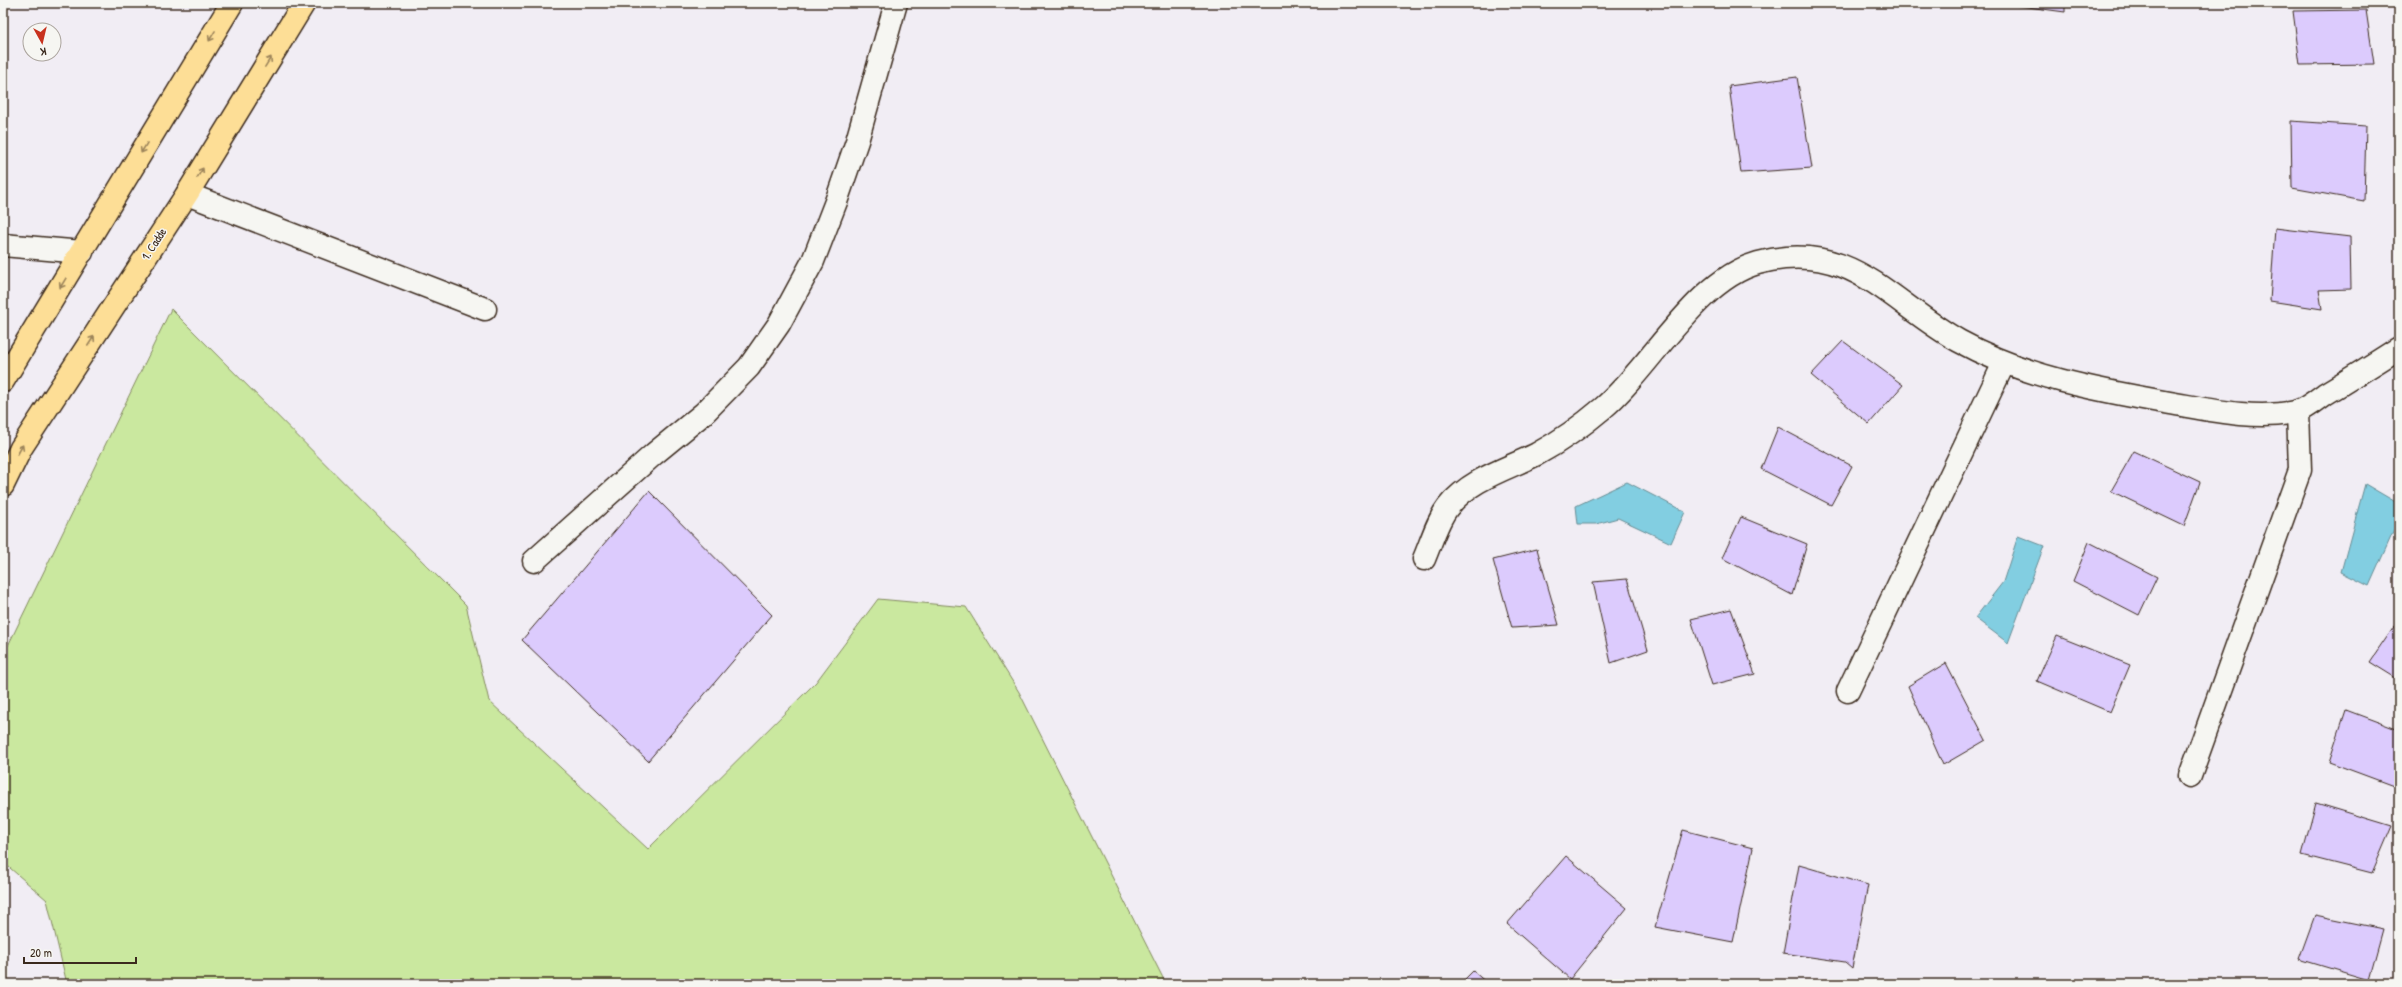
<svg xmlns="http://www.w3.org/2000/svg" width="2402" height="987" viewBox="0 0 2402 987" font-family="'Patrick Hand',sans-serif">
<rect width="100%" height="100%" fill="#f1edf4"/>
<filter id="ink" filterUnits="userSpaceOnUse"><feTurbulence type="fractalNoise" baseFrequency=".025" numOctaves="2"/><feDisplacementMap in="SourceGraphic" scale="8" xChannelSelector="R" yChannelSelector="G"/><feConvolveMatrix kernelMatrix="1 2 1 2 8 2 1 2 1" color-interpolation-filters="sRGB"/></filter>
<g filter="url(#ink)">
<!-- green -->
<polygon fill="#cae89f" stroke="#82895e" points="171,309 466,605 489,701 648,849 816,682 878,599 966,607 1019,692 1166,984 67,984 47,900 3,862 3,656"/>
<!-- water -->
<g fill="#82cee1" stroke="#668c93">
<polygon points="1627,482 1685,512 1671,543 1618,518 1596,524 1578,524 1576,506"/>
<polygon points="2365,484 2399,504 2399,519 2369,586 2341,572"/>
<polygon points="2018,536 2044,546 2008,643 1975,618 2003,582"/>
</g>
<!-- building -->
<g fill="#dccbfd" stroke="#3b2a1e">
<polygon points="2013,3 2065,3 2065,12 2013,5"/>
<polygon points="2366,10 2374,64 2300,65 2293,11"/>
<polygon points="1797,77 1812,168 1741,173 1729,86"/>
<polygon points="2291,121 2366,126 2364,201 2292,188"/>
<polygon points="2275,228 2350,237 2351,289 2319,290 2322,309 2270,301"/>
<polygon points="1843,341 1903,385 1869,424 1811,375"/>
<polygon points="1778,427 1852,466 1831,505 1761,469"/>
<polygon points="2134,451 2200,482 2184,526 2111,491"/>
<polygon points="649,491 772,615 648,761 522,640"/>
<polygon points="1741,517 1807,544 1792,595 1722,558"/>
<polygon points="2089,542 2157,577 2139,615 2073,581"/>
<polygon points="1537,549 1559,625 1512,628 1493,560"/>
<polygon points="1627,579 1648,650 1611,663 1593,582"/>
<polygon points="1731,609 1755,674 1712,685 1691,619"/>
<polygon points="2398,621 2399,622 2399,680 2370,662"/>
<polygon points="2057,636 2130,665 2110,712 2037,681"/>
<polygon points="1946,663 1986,740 1943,765 1908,686"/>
<polygon points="2346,710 2399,730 2399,788 2329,762"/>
<polygon points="2316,803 2392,826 2372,873 2302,855"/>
<polygon points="1683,830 1753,848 1733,942 1655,927"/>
<polygon points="1566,856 1627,908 1570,979 1507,924"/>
<polygon points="1799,865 1868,885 1852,968 1845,962 1783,953"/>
<polygon points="2315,915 2383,929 2369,980 2299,959"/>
<polygon points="1473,971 1488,984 1460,984"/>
</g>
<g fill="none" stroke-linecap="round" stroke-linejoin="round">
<!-- minor casing -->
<g stroke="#3b2a1e" stroke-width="25">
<g id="minor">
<polyline points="187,194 485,309"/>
<polyline points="3,245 82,252"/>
<path d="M 1424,559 C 1431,543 1437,521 1448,507 C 1470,479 1507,469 1537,454 C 1561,441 1583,425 1603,408 C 1652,366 1696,280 1758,263 C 1850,238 1889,302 1959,341 C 2024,377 2097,390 2170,403 C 2211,410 2253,420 2296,412 C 2306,409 2317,400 2325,394 C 2350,379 2374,364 2399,348"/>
<polyline points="534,561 654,454 704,413 749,367 779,324 813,261 837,199 857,141 896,3"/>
<polyline points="1848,691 2004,363"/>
<polyline points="2190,776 2300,470 2298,411"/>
</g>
</g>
<!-- major casing -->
<g stroke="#3b2a1e" stroke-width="25">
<g id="major">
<polyline points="3,381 232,3"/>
<polyline points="3,485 21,448 187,194 304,3"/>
</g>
</g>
<!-- minor -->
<use href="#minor" stroke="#f6f6f2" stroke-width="22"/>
<!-- major -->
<use href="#major" stroke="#fdde96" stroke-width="22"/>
</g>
<!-- one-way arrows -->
<defs><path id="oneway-shaft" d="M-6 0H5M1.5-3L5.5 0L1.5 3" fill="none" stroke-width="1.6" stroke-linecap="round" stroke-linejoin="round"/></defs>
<g stroke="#9c845a">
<use href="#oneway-shaft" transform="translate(212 36) rotate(121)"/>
<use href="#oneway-shaft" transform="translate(268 62) rotate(-58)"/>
<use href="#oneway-shaft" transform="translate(144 148) rotate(121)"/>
<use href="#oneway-shaft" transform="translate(200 173) rotate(-58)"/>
<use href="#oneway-shaft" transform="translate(63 283) rotate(121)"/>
<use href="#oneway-shaft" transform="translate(91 341) rotate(-57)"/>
<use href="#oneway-shaft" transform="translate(20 450) rotate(-61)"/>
</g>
</g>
<g text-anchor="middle" stroke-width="3" stroke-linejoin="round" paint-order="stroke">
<!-- street labels -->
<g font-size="12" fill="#3b2a1e" stroke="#f6f6f2">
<text transform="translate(154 244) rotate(-57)" y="4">1. Cadde</text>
</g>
</g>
<!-- margin -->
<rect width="2402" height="987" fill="none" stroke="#f6f6f2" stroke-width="16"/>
<rect x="8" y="8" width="2386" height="971" fill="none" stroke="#3b2a1e" stroke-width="1.5" filter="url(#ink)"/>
<!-- north arrow -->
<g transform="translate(42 42) rotate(172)"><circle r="19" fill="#f6f6f2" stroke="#aba49d"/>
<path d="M0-3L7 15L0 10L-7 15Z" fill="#c8321e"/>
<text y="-6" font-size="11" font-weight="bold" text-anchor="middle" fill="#3b2a1e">K</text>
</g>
<!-- scale -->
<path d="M24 957v6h112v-6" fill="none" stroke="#3b2a1e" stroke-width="2"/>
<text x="30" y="957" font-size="12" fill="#3b2a1e" stroke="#f6f6f2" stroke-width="3" paint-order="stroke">20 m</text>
</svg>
